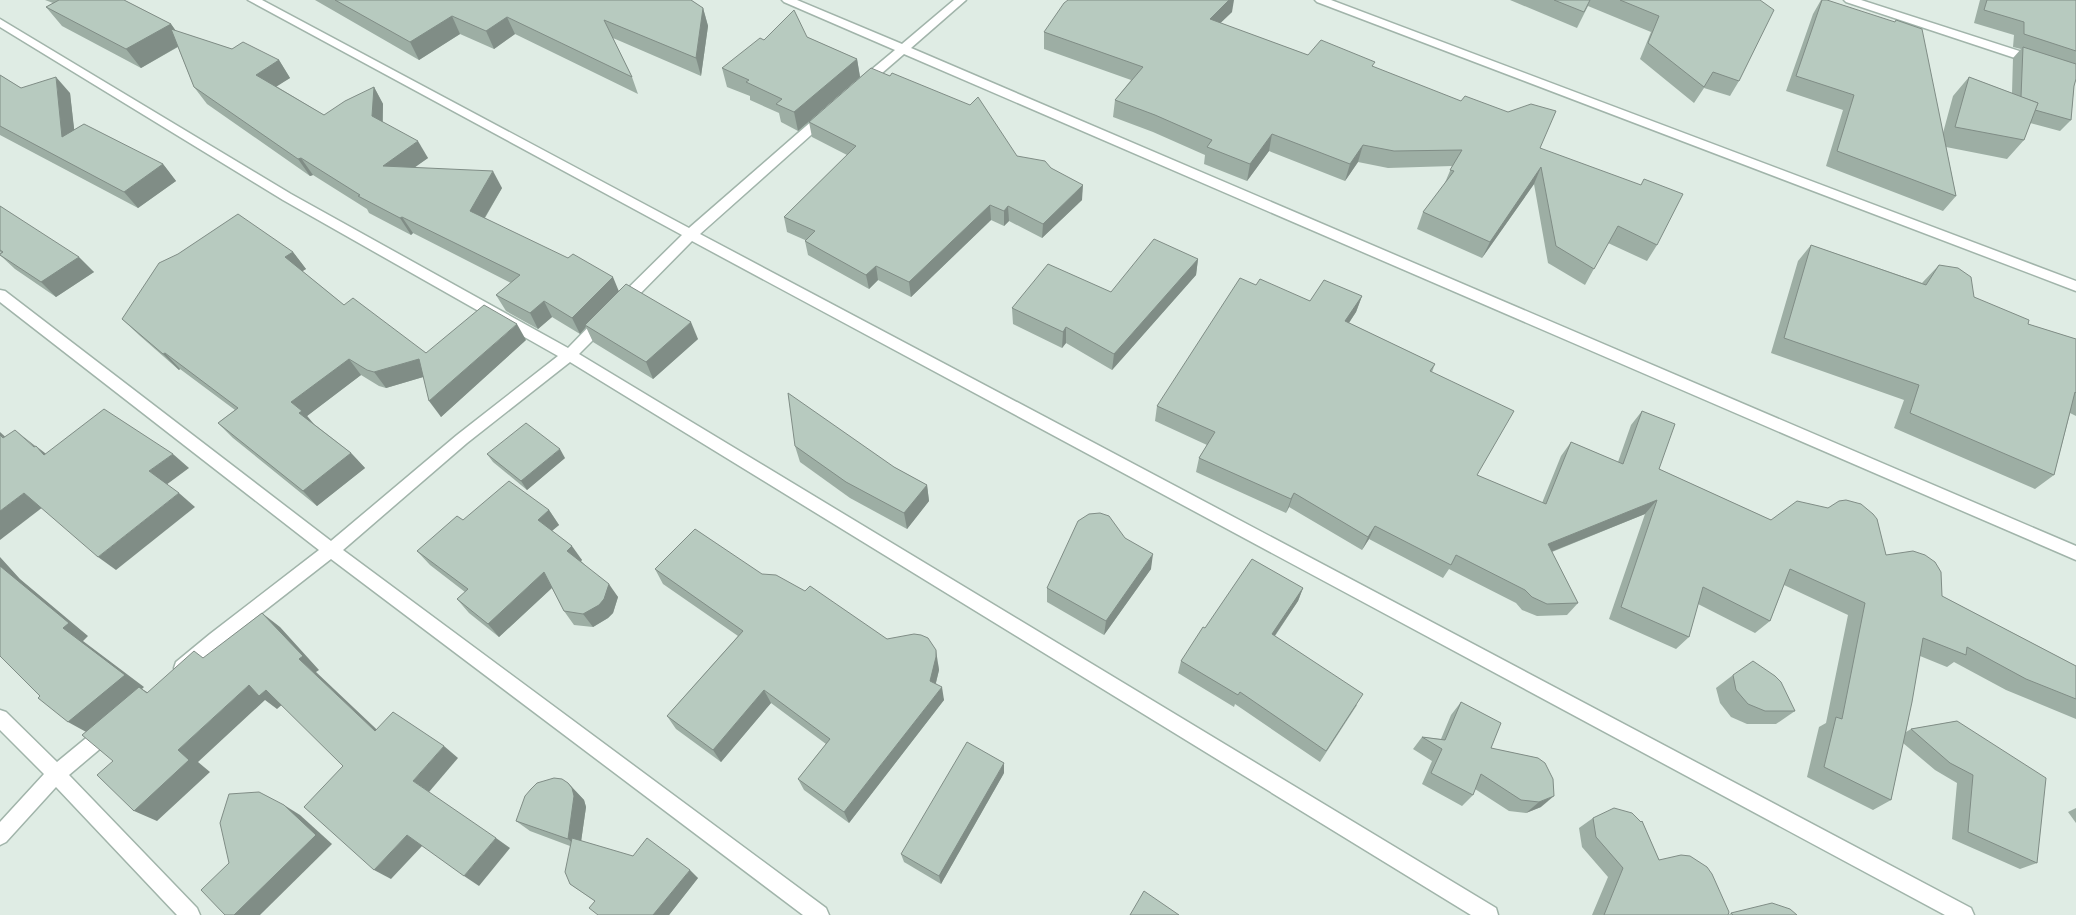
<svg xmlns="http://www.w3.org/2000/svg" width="2076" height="915" viewBox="0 0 2076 915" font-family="'DejaVu Sans',sans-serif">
<rect width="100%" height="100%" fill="#dfece4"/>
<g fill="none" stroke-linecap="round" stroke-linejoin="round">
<!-- minor casing -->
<g stroke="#a1b4aa" stroke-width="3">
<g id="minor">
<polygon points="248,0 262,0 689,228 821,113 829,113 831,116 829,119 700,234 1971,908 1974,915 1945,915 692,241 626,308 621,309 616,308 614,304 616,300 682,235"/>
<polygon points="782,0 797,0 902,44 954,0 966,0 911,48 2076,546 2076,560 904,54 867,86 859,86 857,83 859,80 895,50 784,2"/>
<polygon points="1315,0 1331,0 2076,281 2076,291 1317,2"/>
<polygon points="1844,0 1861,0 2038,57 2040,60 2038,63 2030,63 1846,2"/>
<polygon points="0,19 291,194 568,348 599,316 604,315 609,316 611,320 609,324 579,354 1496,908 1498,915 1471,915 570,362 467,443 343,550 826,908 829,915 803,915 331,559 222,644 188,674 182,676 176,674 174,668 176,662 210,634 319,550 0,302 0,290 5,291 331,541 457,435 558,356 283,200 0,27"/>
<polygon points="0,710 6,712 57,762 102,725 108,723 114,725 117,731 114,737 69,775 197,908 200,915 177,915 56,787 6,842 0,845 0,822 44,774 0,730"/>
</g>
</g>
<!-- minor -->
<use href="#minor" fill="#fff" fill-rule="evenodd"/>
</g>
<!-- wall -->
<g fill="#9daea4">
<polygon points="45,0 124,0 171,24 176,31 232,49 279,60 290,78 276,86 324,115 374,87 383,104 383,122 428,158 414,167 502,188 485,218 619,291 698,339 653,379 593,342 586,327 580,334 552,317 538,329 506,311 496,295 511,283 413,233 411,235 369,213 367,209 313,175 310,176 207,104 194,87 178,47 141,68 62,26 46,7 53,3"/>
<polygon points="315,0 691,0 703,8 708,26 701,76 613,38 632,77 638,94 515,34 494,49 460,34 419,60"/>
<polygon points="1510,0 1760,0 1739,81 1730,96 1704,88 1694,103 1640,59 1651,32 1588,6 1577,28"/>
<polygon points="1821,0 1827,0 1943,133 1953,96 1969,77 2012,93 2013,58 2021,49 2013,47 2014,35 1974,23 1980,0 2076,0 2076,79 2074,86 2071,120 2060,131 2030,123 2024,140 2007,159 1946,147 1956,196 1943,211 1826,166 1843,110 1786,91 1813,14"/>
<polygon points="1232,12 1220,23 1308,55 1374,67 1540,148 1657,245 1647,261 1608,243 1585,285 1548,263 1534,184 1482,258 1417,229 1423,212 1444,185 1452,166 1388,168 1358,162 1345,181 1269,151 1247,181 1204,164 1205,155 1153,132 1113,117 1115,100 1131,80 1044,49 1044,32"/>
<polygon points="807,37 857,59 860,77 798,131 781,122 779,113 750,100 750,96 727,87 722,68 764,40"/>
<polygon points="0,75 21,88 70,93 74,130 163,164 176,181 138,208 0,135"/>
<polygon points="809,122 1017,156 1082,200 1042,238 1009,221 1004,226 991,220 911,297 878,280 869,289 808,255 805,241 805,240 787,232 784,217 847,155 812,137"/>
<polygon points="0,206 94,272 56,297 15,269 0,255 1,253 0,252"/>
<polygon points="1811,245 1922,283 1939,265 1974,297 2028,324 2076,339 2076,416 2070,413 2054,475 2035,489 1894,428 1904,400 1771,353 1798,261"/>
<polygon points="293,252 306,269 302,271 344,305 426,353 526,340 441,417 423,377 386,388 379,386 361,375 307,416 314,424 351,453 365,468 317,506 233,438 218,423 235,410 180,369 179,370 139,335 122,319"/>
<polygon points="1198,259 1196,275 1112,370 1066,343 1062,348 1013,324 1012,308 1111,292"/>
<polygon points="1256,285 1310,301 1362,296 1356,312 1349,323 1435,364 1432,372 1477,475 1542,503 1561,456 1571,442 1618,462 1631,425 1642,411 1659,469 1771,520 1886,555 1942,596 2076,666 2076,719 2006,690 1954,662 1947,667 1920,656 1906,732 1911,729 1957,721 2037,863 2020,869 1952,839 1957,783 1935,770 1903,743 1891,800 1873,810 1807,777 1819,727 1826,723 1848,615 1784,585 1770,621 1755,633 1698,604 1689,637 1676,649 1609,619 1645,514 1552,552 1578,603 1567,615 1537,616 1522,610 1516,603 1449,569 1443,578 1369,539 1362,550 1289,507 1286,513 1196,472 1199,458 1207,445 1155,421 1157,406"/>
<polygon points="795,446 894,467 927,485 929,501 907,529 850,498 800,462"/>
<polygon points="487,454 565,458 527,490 493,462"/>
<polygon points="549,510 559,525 552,531 582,560 581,561 618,597 613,613 608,618 593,627 574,625 564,611 552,588 499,637 469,613 457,599 465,592 430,565 417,551 463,520"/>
<polygon points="1125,538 1151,569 1104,635 1047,602 1047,588"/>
<polygon points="655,569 762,574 887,639 938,664 939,670 936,683 944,700 849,823 804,790 798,779 826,744 771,703 721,762 676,729 667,716 738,636 663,584"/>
<polygon points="1303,588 1298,601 1275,636 1357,705 1320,762 1235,704 1234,707 1178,673 1181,661 1205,628"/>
<polygon points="1733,675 1795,711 1776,724 1747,724 1731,717 1720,703 1716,688"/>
<polygon points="1461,702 1491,748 1538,758 1541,807 1526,813 1509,811 1475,789 1473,795 1462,806 1422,784 1432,761 1413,749 1422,737 1441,739 1451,715"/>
<polygon points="1004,773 941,884 904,862 901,854"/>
<polygon points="568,783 584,800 586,807 581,841 698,878 669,915 598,915 595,901 570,884 570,846 530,831 516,821"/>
<polygon points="2076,808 2076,823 2068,812"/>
<polygon points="1593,818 1640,822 1642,821 1659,860 1728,915 1731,913 1797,915 1592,915 1608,877 1582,847 1579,828"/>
</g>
<!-- shaded-wall -->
<g fill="#808d86">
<polygon points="1229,0 1234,0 1232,12 1207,36 1210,19"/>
<polygon points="703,8 708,26 701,76 696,58"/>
<polygon points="452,16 460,34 419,60 410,42"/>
<polygon points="507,17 515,34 494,49 486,31"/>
<polygon points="171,24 184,43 141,68 126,49"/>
<polygon points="857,59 860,77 798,131 794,112"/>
<polygon points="279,60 290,78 268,92 256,75"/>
<polygon points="56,77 70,93 77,154 62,137"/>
<polygon points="374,87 383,104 382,133 372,116"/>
<polygon points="1272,134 1269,151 1247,181 1250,164"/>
<polygon points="418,141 428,158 393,183 383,166"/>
<polygon points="1363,145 1358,162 1345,181 1350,164"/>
<polygon points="301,158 313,175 310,176 298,159"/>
<polygon points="163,164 176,181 138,208 124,192"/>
<polygon points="1541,167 1534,184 1482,258 1490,242"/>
<polygon points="493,171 502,188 479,227 470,211"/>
<polygon points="1083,185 1082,200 1042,238 1043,224"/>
<polygon points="990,205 991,220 911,297 909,282"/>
<polygon points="1008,206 1009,221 1004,226 1004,211"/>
<polygon points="402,217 413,233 411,235 400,218"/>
<polygon points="293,252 306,269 298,274 285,257"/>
<polygon points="79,257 94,272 56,297 41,282"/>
<polygon points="1198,259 1196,275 1112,370 1114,354"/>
<polygon points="876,266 878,280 869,289 866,275"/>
<polygon points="613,277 620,294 585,325 586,327 580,334 572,318"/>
<polygon points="1362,296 1356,312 1340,336 1345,321"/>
<polygon points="544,301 552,317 538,329 530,313"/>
<polygon points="691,322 698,339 653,379 646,362"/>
<polygon points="517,324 526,340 441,417 429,401"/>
<polygon points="1066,327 1066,343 1062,348 1063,332"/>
<polygon points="165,353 180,369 179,370 163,354"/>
<polygon points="349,359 361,375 307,416 316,427 299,413 291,402"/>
<polygon points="419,359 430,375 386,388 374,372"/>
<polygon points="15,430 39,449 36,446 54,460 44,455"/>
<polygon points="0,432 22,452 0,435"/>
<polygon points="560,449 565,458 527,490 521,481"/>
<polygon points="351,453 365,468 317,506 303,491"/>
<polygon points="173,454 189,468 166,485 149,471"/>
<polygon points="927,485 929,501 907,529 904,513"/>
<polygon points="24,493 43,507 0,540 0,511"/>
<polygon points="179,493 195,507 116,570 98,557"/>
<polygon points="1294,493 1289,507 1286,513 1291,499"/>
<polygon points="1657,500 1645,514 1538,557 1548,544"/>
<polygon points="549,510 559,525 548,534 538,520"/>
<polygon points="1375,526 1369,539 1362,550 1368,537"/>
<polygon points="572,546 582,560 577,565 567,551"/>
<polygon points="1153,554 1151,569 1104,635 1106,621"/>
<polygon points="0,557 20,579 88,636 83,641 144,687 142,689 160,700 88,733 68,722 63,628 0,566"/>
<polygon points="544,572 555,585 499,637 488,624"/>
<polygon points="609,584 618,597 613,613 608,618 593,627 583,614"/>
<polygon points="1303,588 1298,601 1267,647 1272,634"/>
<polygon points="262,613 280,627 319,670 316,672 391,743 375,731 299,659"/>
<polygon points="936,650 939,670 933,694 930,681"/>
<polygon points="249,685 266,690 284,703 277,709 265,700 198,762 210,772 157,821 134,811 178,750"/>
<polygon points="942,687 944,700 849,823 844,812"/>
<polygon points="764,690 771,703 721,762 713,750"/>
<polygon points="444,746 458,758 429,792 413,781"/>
<polygon points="1004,763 1004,773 941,884 939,876"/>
<polygon points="568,783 584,800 586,807 580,849 568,839"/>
<polygon points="1554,796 1541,807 1526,813 1539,802"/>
<polygon points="284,805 300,815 332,844 260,915 234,915"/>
<polygon points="407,835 423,845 391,879 374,870"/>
<polygon points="496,838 510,848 479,886 464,876"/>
<polygon points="690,870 698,878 669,915 653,915"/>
</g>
<!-- building -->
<g fill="#b7cabf" stroke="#808d86">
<polygon points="59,0 124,0 171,24 126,49 46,7"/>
<polygon points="335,0 691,0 703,8 696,58 604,20 632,77 507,17 486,31 452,16 410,42"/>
<polygon points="1068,0 1229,0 1210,19 1308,55 1321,40 1375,62 1372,66 1461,101 1465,96 1508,112 1531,104 1556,111 1540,148 1641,185 1644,179 1683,194 1657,245 1618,226 1594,269 1556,246 1541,167 1490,242 1423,212 1454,171 1450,170 1462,150 1394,151 1363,145 1350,164 1272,134 1250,164 1207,147 1212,140 1155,115 1115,100 1143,67 1044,32 1064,3"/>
<polygon points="1554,0 1590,0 1584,12"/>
<polygon points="1620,0 1760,0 1774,10 1739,81 1713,72 1704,87 1648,43 1659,16"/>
<polygon points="1822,0 1827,0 1895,22 1896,20 1922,29 1956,196 1837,151 1854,95 1796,76"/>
<polygon points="1987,0 2076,0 2076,51 2024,34 2024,22 1984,10"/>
<polygon points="794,10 807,37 857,59 794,112 776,104 782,99 746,82 749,80 722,68 760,38 764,40"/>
<polygon points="171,29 232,49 243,42 279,60 256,75 324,115 345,101 374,87 372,116 418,141 383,166 493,171 470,211 568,258 573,254 613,277 572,318 544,301 530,313 496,295 520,275 402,217 400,218 358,196 360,195 301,158 298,159 194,87"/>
<polygon points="2023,47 2076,64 2076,79 2074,86 2071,120 2035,110 2038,103 2021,97"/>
<polygon points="871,68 890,76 892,73 970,105 978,97 1017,156 1045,161 1051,168 1083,185 1043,224 1008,206 1004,211 990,205 909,282 876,266 866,275 805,241 815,231 784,217 856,146 809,122"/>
<polygon points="0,75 21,88 56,77 62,137 84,124 163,164 124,192 0,126"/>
<polygon points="1969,77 2038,103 2024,140 1955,127"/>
<polygon points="0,206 79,257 41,282 0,255 0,254 3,252 0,250"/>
<polygon points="238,214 293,252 285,257 344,305 353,298 426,353 484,305 517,324 429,401 419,359 374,372 367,370 349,359 291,402 302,411 299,413 351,453 303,491 218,423 238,408 165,353 163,354 122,319 159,263 178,254"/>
<polygon points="1154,239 1198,259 1114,354 1066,327 1063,332 1012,308 1048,264 1111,292"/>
<polygon points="1811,245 1926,285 1939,265 1958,268 1971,277 1974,297 2029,320 2028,324 2076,339 2076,393 2075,392 2054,475 1910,413 1919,385 1784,338"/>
<polygon points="1240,278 1256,285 1260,279 1310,301 1324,280 1362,296 1345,321 1435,364 1430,371 1514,411 1477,475 1546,504 1571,442 1623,464 1642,411 1675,424 1659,469 1771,520 1797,501 1828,508 1839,501 1846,500 1861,504 1873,514 1877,519 1886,555 1913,551 1925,555 1935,562 1941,572 1942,596 2076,666 2076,699 2026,679 1967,647 1966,655 1923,638 1912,702 1891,800 1824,767 1836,717 1842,719 1865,603 1790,569 1770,621 1703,587 1689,637 1621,607 1657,500 1548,544 1578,603 1547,604 1532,597 1525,590 1456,555 1451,565 1375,526 1368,537 1294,493 1291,499 1199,458 1215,432 1157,406"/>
<polygon points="626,284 691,322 646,362 585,325"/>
<polygon points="788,393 894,467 927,485 904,513 846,482 795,446"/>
<polygon points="104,409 173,454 149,471 179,493 98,557 24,493 0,511 0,435 3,438 15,430 34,447 36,446 44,455"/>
<polygon points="526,423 560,449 521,481 487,454"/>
<polygon points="509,481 549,510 538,520 572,546 567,551 609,584 604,599 599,605 583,614 564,611 544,572 488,624 457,599 468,589 417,551 457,516 463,520"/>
<polygon points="1100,513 1109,516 1125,538 1153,554 1106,621 1047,588 1078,521 1089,514"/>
<polygon points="695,529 762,574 776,575 805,591 810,586 887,639 914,634 921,635 928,638 936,650 936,657 930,681 942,687 844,812 798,779 830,739 764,690 713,750 667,716 743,631 655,569"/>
<polygon points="1252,559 1303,588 1272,634 1363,694 1326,751 1240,692 1238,695 1181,661 1203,627 1205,628"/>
<polygon points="0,566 69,623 63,628 125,675 68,722 38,698 40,696 0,656"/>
<polygon points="262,613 303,656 299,659 375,731 393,712 444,746 413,781 496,838 464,876 407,835 374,870 304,807 343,766 266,690 259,696 249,685 178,750 189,760 134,811 97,775 113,761 82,735 139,687 147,693 194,651 203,658"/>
<polygon points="1753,661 1775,676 1781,682 1795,711 1765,711 1748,704 1736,690 1733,675"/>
<polygon points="1461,702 1501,723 1491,748 1538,758 1545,763 1553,779 1554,796 1539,802 1521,800 1481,774 1473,795 1431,773 1442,749 1422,737 1445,740"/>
<polygon points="1957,721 2046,778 2037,863 1968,832 1973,775 1950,763 1911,729"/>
<polygon points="967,742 1004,763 939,876 901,854"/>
<polygon points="554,778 562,779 568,783 572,788 574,796 568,839 516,821 525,796 531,789 537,783"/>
<polygon points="259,792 284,805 316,835 234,915 225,915 201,890 229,863 220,823 229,794"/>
<polygon points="1614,808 1632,813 1641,822 1642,821 1659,860 1681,855 1690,856 1707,867 1712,874 1729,912 1728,915 1604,915 1623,868 1596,837 1593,818"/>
<polygon points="572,838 633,856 647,838 690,870 653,915 598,915 589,908 595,901 570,884 565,872"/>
<polygon points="1144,891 1179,915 1130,915"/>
<polygon points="1772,903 1790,909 1797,915 1733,915 1731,913"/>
</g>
</svg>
